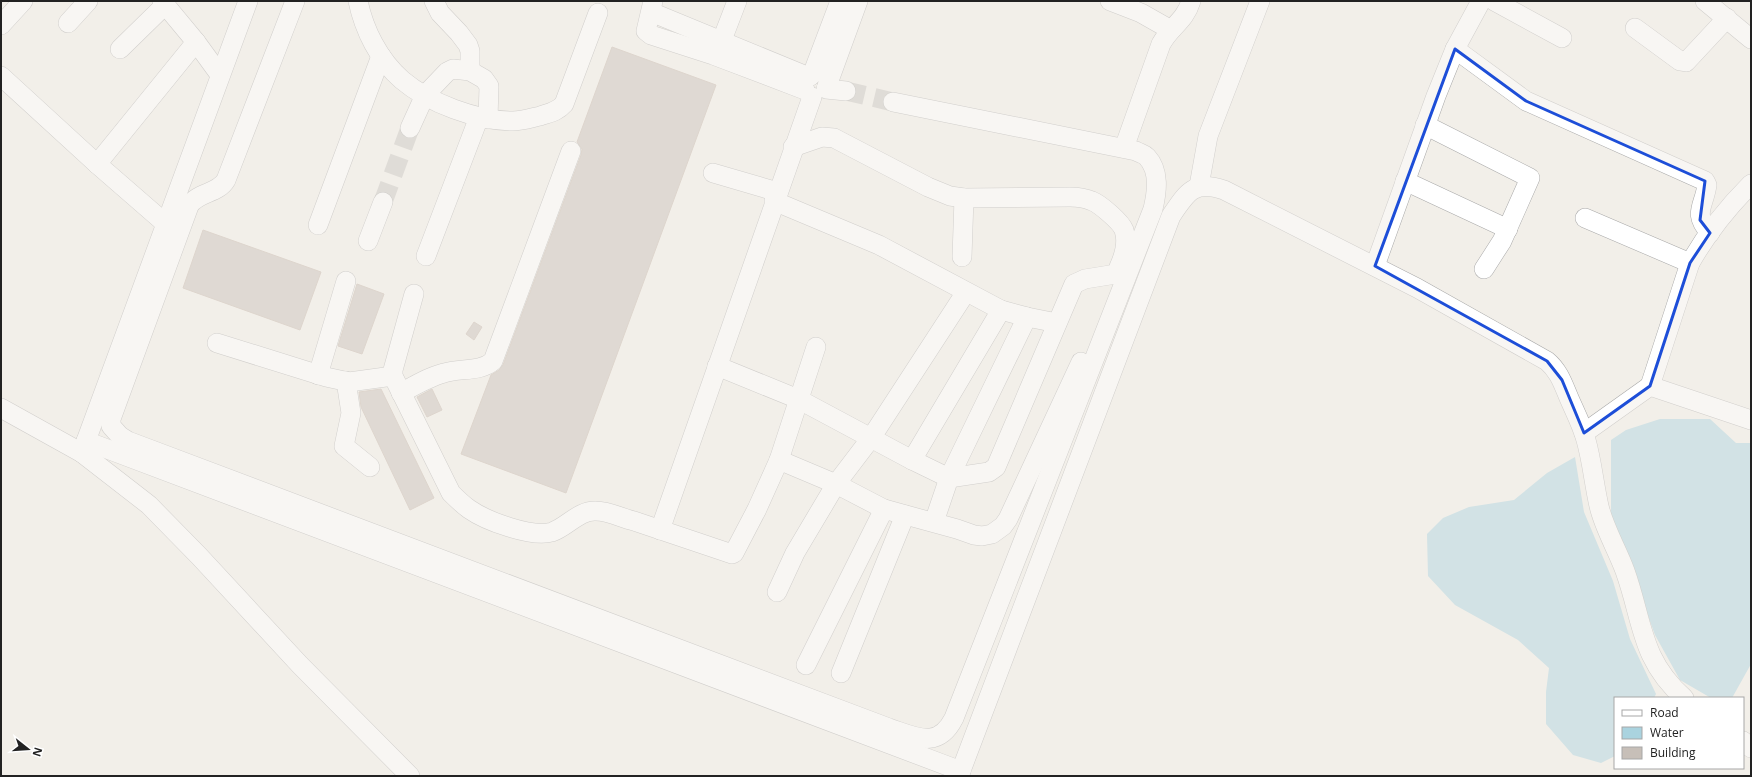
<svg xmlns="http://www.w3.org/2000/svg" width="1752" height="777" viewBox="0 0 1752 777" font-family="'Open Sans',sans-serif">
<rect width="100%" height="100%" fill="#f2efe9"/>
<!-- water -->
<g fill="#aad3df">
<polygon points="1660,419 1710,419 1736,443 1751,443 1751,664 1732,698 1711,698 1680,680 1655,635 1611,514 1611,440 1626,430"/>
<polygon points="1575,457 1584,512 1613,581 1630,639 1656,694 1654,698 1615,698 1615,756 1601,763 1573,755 1546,724 1546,692 1549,668 1518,640 1455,605 1428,576 1427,534 1443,518 1469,507 1514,500 1547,473"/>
</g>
<!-- building -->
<g fill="#c7bfb8" stroke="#c4b6ab">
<polygon points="612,47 716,85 566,493 461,454 491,375 499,370 503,365 581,155 582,149 577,142"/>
<polygon points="203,230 321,272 300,330 183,288"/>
<polygon points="357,284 384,294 362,354 338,346"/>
<polygon points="474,322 482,327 474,340 466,334"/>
<polygon points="381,389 434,498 410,510 361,407 359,392"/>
<polygon points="432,389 442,410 427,417 417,397"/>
</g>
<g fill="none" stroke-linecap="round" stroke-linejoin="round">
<!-- minor-tunnel -->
<g stroke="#c8c6c1" stroke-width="19" stroke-dasharray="19 10" stroke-linecap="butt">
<polyline points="846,91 893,102"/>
<polyline points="383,202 410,128"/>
</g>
<!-- minor casing -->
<g stroke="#a9a9a9" stroke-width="20">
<g id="minor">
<polyline points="162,1 196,42 220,75"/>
<polyline points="248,1 86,441 961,771"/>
<path d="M 295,1 L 226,180 C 218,194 197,192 189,206 L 111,419 L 111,426 L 120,436 L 128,441 L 889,728 C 916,737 938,750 954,718 L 1153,209 C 1157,192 1160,171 1147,157 C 1144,154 1139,153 1136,151 L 893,102"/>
<path d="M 358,1 C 364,30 379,60 402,80 C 429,103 477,121 513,121 C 521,121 531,118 540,116 C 549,113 557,112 564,104 L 598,13"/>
<polyline points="434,1 440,13 459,33 468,45 470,51 470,71"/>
<polyline points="653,1 646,31 651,35 713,55 805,90"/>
<polyline points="1110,1 1141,13 1171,30"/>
<polyline points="1494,1 1562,38"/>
<polyline points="1705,1 1751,39"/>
<polyline points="651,12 809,77"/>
<polyline points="68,23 88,1"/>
<polyline points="1,25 23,1"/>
<polyline points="1635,28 1680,61 1686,62 1727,18"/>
<polyline points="120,49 165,5"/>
<path d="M 1455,49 L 1526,101 L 1705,181 L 1707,185 C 1704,207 1692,213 1710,233"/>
<polyline points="717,53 737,1"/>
<polyline points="812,75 840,1"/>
<polyline points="1,76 97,164 166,224"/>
<polyline points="827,86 858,1"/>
<polyline points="826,89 846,91"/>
<polyline points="1425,125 1530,178 1502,241 1484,269"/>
<polyline points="410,128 425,95 447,72 453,69 470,71 484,79 489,86 488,119"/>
<path d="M 793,147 L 822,137 L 834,138 L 928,187 L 950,196 L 964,198 L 1070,197 C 1078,197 1085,198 1092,201 C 1100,204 1121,222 1124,230 C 1128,242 1124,256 1119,267"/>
<path d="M 1124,148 L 1161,44 C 1170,27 1185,21 1191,1"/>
<polyline points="97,164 196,42"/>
<polyline points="713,173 778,192"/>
<polyline points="1405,181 1508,229"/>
<polyline points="1199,186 1208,136 1260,1"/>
<polyline points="774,201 879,245 1001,310 1027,317 1057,323"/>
<polyline points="1585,218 1690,263"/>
<polyline points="318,225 381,56"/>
<polyline points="368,241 383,202"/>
<polyline points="426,256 479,117"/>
<polyline points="962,257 964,198"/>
<polyline points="1375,266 1436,96 1455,49 1481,1"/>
<path d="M 414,294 L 393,370 L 393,376 L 451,493 C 457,499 462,504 469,509 C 486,521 532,538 552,532 C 567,527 579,510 596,511 C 608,511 622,518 634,521 C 667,532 699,543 732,554 L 734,553 L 757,509 L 779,460 L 816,347"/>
<polyline points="217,343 326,377 349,382 393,376"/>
<polyline points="717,366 798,399 912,460 949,478 989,472 996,467 1074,284 1085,279 1116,274"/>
<polyline points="318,375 346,281"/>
<polyline points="346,381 351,413 344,446 370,467"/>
<path d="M 1650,386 L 1690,263 C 1706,235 1728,207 1751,184"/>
<path d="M 401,393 C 415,385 429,377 444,373 C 460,368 481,372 493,361 L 571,151"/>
<polyline points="1,408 82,453"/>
<polyline points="1584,433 1650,386 1751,420"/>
<polyline points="86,441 82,453 149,505 199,556 300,665 410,776"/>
<polyline points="779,460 836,484 884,509 957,529 974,535 982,536 992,534 1003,526 1008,519 1081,362"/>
<polyline points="912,460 1001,310"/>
<polyline points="934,522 949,478 1027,317"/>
<polyline points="660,530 812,97"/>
<polyline points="777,592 795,553 836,484 871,438 966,292"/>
<polyline points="806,665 884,509"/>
<polyline points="841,673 905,515"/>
<polyline points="1743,741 1751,748"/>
<path d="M 959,776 L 1171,216 C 1187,192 1194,180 1224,190 L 1417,288 L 1547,361 C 1559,371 1563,384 1569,398 C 1575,412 1582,425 1586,440 C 1592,461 1594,484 1599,506 C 1604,528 1617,549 1625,571 C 1643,621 1640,659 1684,698"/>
</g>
</g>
<!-- minor -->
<use href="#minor" stroke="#fff" stroke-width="19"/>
</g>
<!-- marked area -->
<path d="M0 0H1752V777H0ZM 1455,49 L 1526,101 L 1705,181 L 1700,220 L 1710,233 L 1690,263 L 1650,386 L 1584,433 L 1562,380 L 1547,361 L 1375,266 Z" fill="#f2efe9" fill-opacity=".55" fill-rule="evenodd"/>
<path fill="none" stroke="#1d4ed8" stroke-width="3" stroke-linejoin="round" d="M 1455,49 L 1526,101 L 1705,181 L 1700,220 L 1710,233 L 1690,263 L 1650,386 L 1584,433 L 1562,380 L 1547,361 L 1375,266 Z"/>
<!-- border -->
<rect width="1752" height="777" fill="none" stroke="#222222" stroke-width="4"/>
<!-- legend -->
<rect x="1614" y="697" width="130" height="72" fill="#ffffff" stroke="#a7a7a7"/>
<rect x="1622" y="710" width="20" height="6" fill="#ffffff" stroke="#a7a7a7"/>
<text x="1650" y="717" font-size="12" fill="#222222">Road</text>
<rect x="1622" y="727" width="20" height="12" fill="#aad3df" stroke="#a7a7a7"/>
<text x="1650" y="737" font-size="12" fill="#222222">Water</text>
<rect x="1622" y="747" width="20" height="12" fill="#c7bfb8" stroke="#a7a7a7"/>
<text x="1650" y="757" font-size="12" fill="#222222">Building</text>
<!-- north arrow -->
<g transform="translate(28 749) rotate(107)" stroke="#ffffff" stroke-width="3" paint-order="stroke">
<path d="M0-3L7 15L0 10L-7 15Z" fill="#222222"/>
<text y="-6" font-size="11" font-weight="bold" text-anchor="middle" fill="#222222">N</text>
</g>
</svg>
